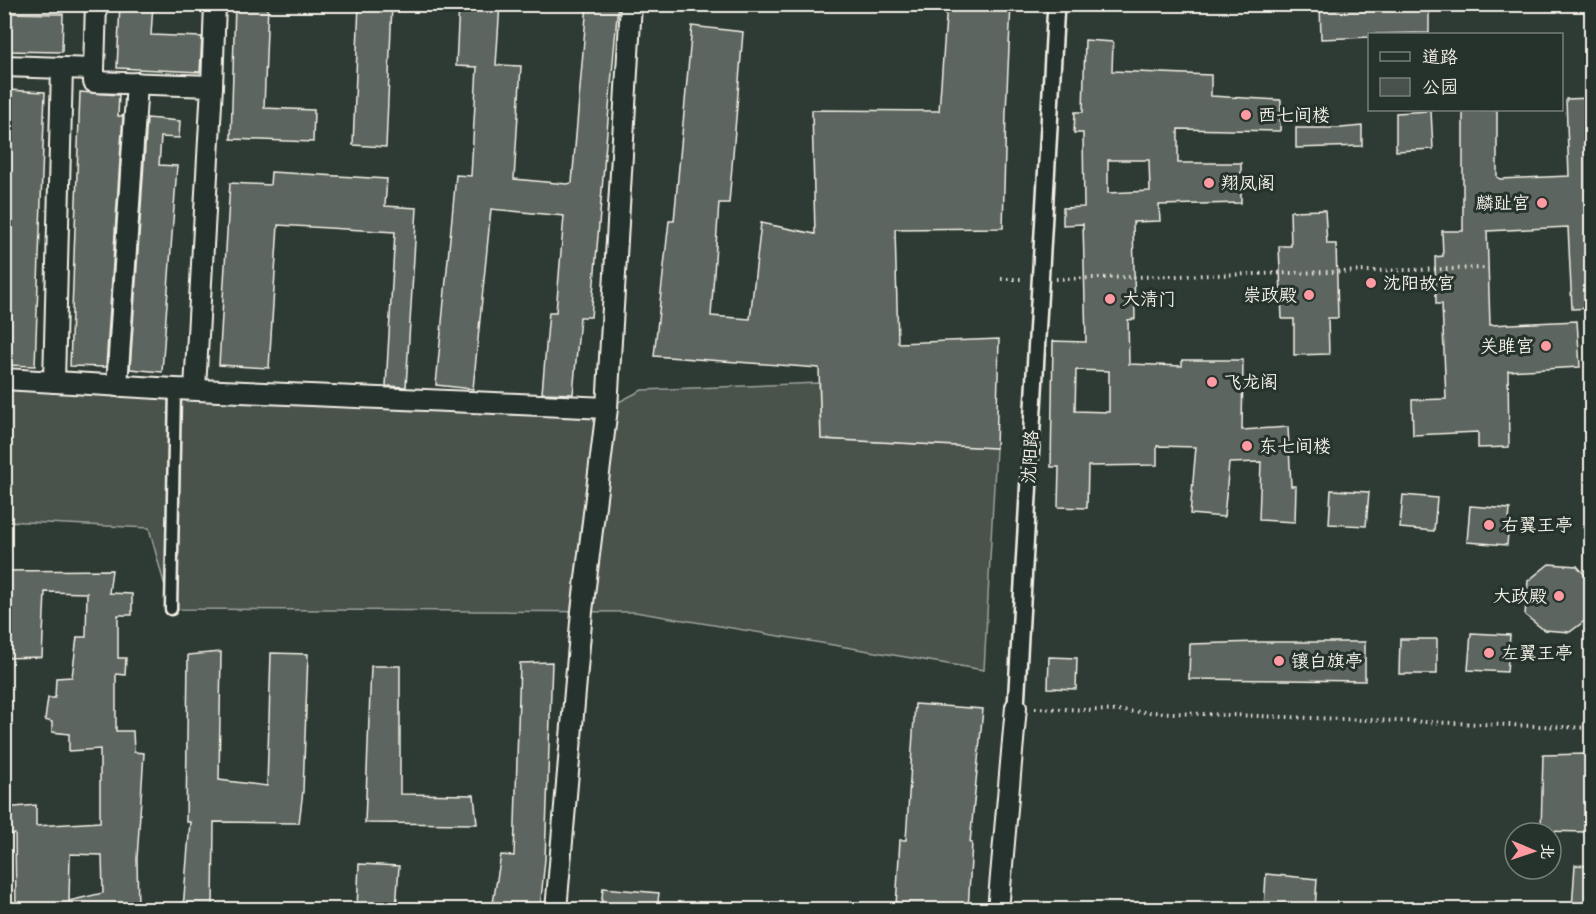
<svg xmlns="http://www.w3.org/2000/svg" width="1596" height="914" viewBox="0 0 1596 914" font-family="'Playpen Sans','LXGW WenKai TC',sans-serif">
<rect width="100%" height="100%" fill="#2e3b34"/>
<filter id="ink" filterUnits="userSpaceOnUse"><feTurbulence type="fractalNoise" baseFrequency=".0167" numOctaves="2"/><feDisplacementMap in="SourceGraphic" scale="12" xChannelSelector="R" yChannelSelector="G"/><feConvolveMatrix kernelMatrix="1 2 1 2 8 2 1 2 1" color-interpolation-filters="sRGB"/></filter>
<g filter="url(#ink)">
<!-- green -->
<polygon fill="#48524c" stroke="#9ea29a" stroke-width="1.5" points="5,379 607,408 642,390 819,383 821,439 996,448 984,670 635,612 171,609 149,528 5,521"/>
<!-- building -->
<g fill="#5c655e" stroke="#f4f1e8" stroke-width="1.5" fill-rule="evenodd">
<polygon points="120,4 153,4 151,35 202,37 200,72 117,68"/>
<polygon points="235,4 268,4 264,108 314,110 313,142 231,139"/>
<polygon points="359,4 392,4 386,147 353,145"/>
<polygon points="459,4 500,4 496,65 521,66 514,179 567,184 572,183 587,4 618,4 591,317 580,317 573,394 542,393 549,312 556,312 564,216 491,209 473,389 436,385 456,175 471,176 477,67 456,66"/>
<polygon points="947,4 1011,4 1006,112 1003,228 895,229 898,343 999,339 996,448 821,439 819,368 654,356 669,221 674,221 692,26 743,32 729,203 719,203 711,316 750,319 761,223 815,234 812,110 939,111"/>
<polygon points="1320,4 1429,4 1429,33 1370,34 1370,37 1321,39"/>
<polygon points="4,13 63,14 62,52 4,51"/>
<path d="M 1085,40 L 1113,42 L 1112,71 L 1211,75 L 1211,96 L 1281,100 L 1280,131 L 1178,129 L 1178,163 L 1241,163 L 1241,203 L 1159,205 L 1160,221 L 1133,222 L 1135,319 L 1128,320 L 1129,364 L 1182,366 L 1182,360 L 1243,360 L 1242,430 L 1288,427 L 1291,486 L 1296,486 L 1295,522 L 1259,520 L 1261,462 L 1229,463 L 1224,517 L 1190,514 L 1196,447 L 1157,446 L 1157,465 L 1088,466 L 1087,508 L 1058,507 L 1059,467 L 1051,467 L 1053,341 L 1086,342 L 1083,224 L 1063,225 L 1063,208 L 1084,207 L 1083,133 L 1074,133 L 1075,112 L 1083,112 ZM 1108,160 L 1149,160 L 1150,191 L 1108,193 ZM 1076,370 L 1109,371 L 1109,412 L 1075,411 Z"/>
<polygon points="7,90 45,92 35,366 4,365 4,144"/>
<polygon points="80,92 119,95 118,116 123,116 106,367 70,366"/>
<polygon points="1592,98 1592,308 1572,309 1568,227 1487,231 1490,325 1577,321 1580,367 1508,371 1509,447 1478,448 1478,432 1413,435 1412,400 1446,399 1442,304 1436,304 1435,257 1443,256 1442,231 1463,231 1463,110 1497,110 1497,177 1500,179 1569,176 1566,99"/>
<polygon points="1431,111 1433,149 1396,151 1396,113"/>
<polygon points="147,118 180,121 179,138 161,137 159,165 177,166 162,372 130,369"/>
<polygon points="1362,126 1362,146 1296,148 1296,128 1341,128"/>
<polygon points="271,172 387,179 385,206 417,208 406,387 386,386 395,232 278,225 269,368 219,365 230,183 270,185"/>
<polygon points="1325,210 1327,244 1336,244 1338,318 1328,318 1329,354 1294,355 1294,319 1282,319 1279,246 1291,246 1290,211"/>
<polygon points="1331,490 1369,492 1366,526 1329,524"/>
<polygon points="1403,495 1437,498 1434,531 1400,528"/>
<polygon points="1470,506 1510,509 1507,545 1467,542"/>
<polygon points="1549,564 1577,566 1592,583 1591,616 1570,632 1544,630 1525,615 1528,581"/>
<path d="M 112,570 L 109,593 L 132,594 L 132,615 L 118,615 L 118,658 L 126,658 L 125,675 L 116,674 L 116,731 L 133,731 L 134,752 L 144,753 L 137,859 L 138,909 L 16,909 L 15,834 L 4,835 L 4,808 L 36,805 L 36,826 L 100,822 L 100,749 L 69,751 L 69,734 L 52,732 L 52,722 L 45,720 L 48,698 L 55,698 L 56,678 L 72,677 L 77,637 L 86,637 L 87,593 L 45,592 L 42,657 L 4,658 L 4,571 ZM 70,854 L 102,855 L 103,893 L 69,901 Z"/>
<polygon points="1471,633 1510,635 1507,672 1468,670"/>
<polygon points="1400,639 1437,639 1437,674 1399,674"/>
<polygon points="1259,642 1365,642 1365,681 1189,679 1190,644"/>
<polygon points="221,652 219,780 267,786 271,653 308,654 303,791 299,823 214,822 213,909 183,909 190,822 186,822 188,655"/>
<polygon points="1049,657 1077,658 1076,689 1048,688"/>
<polygon points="552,662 545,859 540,909 492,909 501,855 514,856 520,663"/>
<polygon points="371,666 400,666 400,794 474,795 477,824 365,823"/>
<polygon points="915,704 983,709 970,843 972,843 968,909 905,909 906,906 896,906 900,840 906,840"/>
<polygon points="1587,754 1586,832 1541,831 1543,755"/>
<polygon points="359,864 399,866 396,909 357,909"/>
<polygon points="1575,865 1592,866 1592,909 1572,909"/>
<polygon points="1266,874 1317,879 1315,909 1264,909"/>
<polygon points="603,888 659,893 657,909 601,909"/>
</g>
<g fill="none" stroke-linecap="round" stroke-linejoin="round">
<!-- service casing -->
<g stroke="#f4f1e8" stroke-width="15">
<polyline id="service" points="171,609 175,389"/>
</g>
<!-- pedestrian casing -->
<g stroke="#f4f1e8" stroke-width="20">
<polyline id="pedestrian" points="1016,707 1056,4"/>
</g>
<!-- minor casing -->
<g stroke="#f4f1e8" stroke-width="24">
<g id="minor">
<polyline points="4,66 94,69 96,4"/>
<polyline points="94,69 94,82 212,86 195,389"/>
<polyline points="212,86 215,4"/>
<polyline points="4,379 175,389 607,408"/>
<polyline points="54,382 62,68"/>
<polyline points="117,386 137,83"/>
<polyline points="556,910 582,611 607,408 631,4"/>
<polyline points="998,910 1016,707"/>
</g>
</g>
<!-- path -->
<g stroke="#f4f1e8" stroke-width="4" stroke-dasharray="1.5 4.5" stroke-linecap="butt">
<polyline points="1001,279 1024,279"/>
<polyline points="1056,279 1488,268"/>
<polyline points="1035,708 1592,728"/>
</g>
<!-- service -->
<use href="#service" stroke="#26332d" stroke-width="10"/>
<!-- pedestrian -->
<use href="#pedestrian" stroke="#26332d" stroke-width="15"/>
<!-- minor -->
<use href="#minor" stroke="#26332d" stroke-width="20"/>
</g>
</g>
<!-- markers -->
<g fill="#ff9aa2" stroke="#26332d" stroke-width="2">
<circle cx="1246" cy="115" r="6"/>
<circle cx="1209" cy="183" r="6"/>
<circle cx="1542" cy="203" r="6"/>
<circle cx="1371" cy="283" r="6"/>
<circle cx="1309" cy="295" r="6"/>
<circle cx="1110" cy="299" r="6"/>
<circle cx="1546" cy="346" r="6"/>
<circle cx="1212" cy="382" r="6"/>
<circle cx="1247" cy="446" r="6"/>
<circle cx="1489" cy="525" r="6"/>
<circle cx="1559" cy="596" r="6"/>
<circle cx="1489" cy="653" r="6"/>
<circle cx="1279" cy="661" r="6"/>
</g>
<g text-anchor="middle" stroke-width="6" stroke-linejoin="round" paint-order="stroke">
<!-- poi labels -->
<g font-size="18" fill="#f4f1e8" stroke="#26332d" text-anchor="start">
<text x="1258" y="121">西七间楼</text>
<text x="1221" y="189">翔凤阁</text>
<text x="1530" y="209" text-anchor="end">麟趾宫</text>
<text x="1383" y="289">沈阳故宫</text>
<text x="1297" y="301" text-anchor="end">崇政殿</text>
<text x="1122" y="305">大清门</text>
<text x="1534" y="352" text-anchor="end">关雎宫</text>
<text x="1224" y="388">飞龙阁</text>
<text x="1259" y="452">东七间楼</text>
<text x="1501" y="531">右翼王亭</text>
<text x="1547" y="602" text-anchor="end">大政殿</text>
<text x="1501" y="659">左翼王亭</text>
<text x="1291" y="667">镶白旗亭</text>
</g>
<!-- street labels -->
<g font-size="18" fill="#f4f1e8" stroke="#26332d">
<text transform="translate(1030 457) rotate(-87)" y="6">沈阳路</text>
</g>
</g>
<!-- margin -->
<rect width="1596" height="914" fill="none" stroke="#26332d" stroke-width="24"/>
<rect x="12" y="12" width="1572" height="890" fill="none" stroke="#f4f1e8" stroke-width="2" filter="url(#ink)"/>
<!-- legend -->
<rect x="1368" y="33" width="195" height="78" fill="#26332d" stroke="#787f78" stroke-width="1.5"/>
<rect x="1380" y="52" width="30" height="9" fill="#26332d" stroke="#787f78" stroke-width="1.5"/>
<text x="1422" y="63" font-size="18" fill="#f4f1e8">道路</text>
<rect x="1380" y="78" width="30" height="18" fill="#48524c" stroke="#787f78" stroke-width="1.5"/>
<text x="1422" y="93" font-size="18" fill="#f4f1e8">公园</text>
<!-- north arrow -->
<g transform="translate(1533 851) rotate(92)"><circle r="28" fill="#26332d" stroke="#787f78" stroke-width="1.5"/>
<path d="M0-4.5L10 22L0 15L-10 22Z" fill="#ff9aa2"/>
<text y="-9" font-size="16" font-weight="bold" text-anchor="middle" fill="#f4f1e8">北</text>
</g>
</svg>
